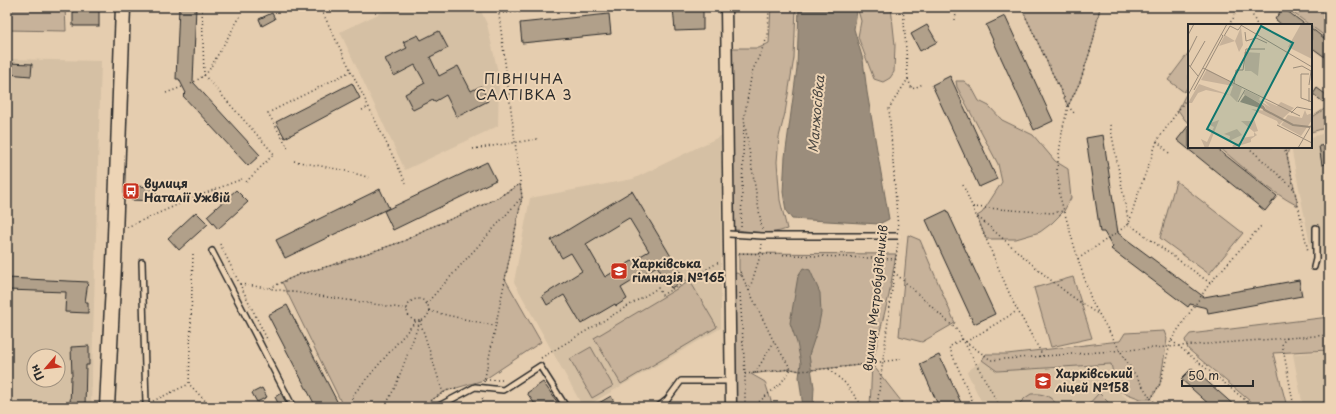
<svg xmlns="http://www.w3.org/2000/svg" width="1336" height="414" viewBox="0 0 1336 414" font-family="'Playpen Sans',sans-serif">
<rect width="100%" height="100%" fill="#e5cdaf"/>
<filter id="ink" filterUnits="userSpaceOnUse"><feTurbulence type="fractalNoise" baseFrequency=".025" numOctaves="2"/><feDisplacementMap in="SourceGraphic" scale="8" xChannelSelector="R" yChannelSelector="G"/><feConvolveMatrix kernelMatrix="1 2 1 2 8 2 1 2 1" color-interpolation-filters="sRGB"/></filter>
<g filter="url(#ink)">
<!-- built -->
<g fill="#d5c0a4" fill-rule="evenodd">
<polygon points="393,7 479,7 487,24 499,77 498,126 405,170 340,32"/>
<path d="M 7,59 L 101,61 L 91,407 L 7,407 ZM 34,356 L 58,356 L 58,380 L 34,380 Z"/>
<polygon points="1329,132 1329,257 1313,260 1291,147 1311,147 1311,137"/>
<polygon points="721,136 721,328 585,407 583,407 514,282 530,198 633,179"/>
<polygon points="1329,351 1329,407 1303,407 1293,354"/>
<polygon points="982,360 997,371 1111,364 1117,390 1137,407 984,407 967,372"/>
</g>
<!-- green -->
<g fill="#c7b29a" stroke="#796e62">
<polygon points="7,7 65,7 66,31 7,30"/>
<path d="M 771,7 L 796,7 L 794,58 L 785,113 L 779,137 L 777,162 L 780,200 L 787,229 C 768,236 748,231 729,229 L 727,48 L 759,48 L 769,43 Z"/>
<polygon points="857,7 891,7 895,45 894,72 890,78 883,82 874,79 858,37 861,21"/>
<polygon points="1021,7 1100,7 1093,42 1080,82 1068,106"/>
<polygon points="1285,7 1329,7 1329,39"/>
<polygon points="1189,52 1189,85 1184,92 1168,80"/>
<polygon points="956,81 964,81 972,88 979,101 989,106 1002,120 1033,135 1055,161 1068,169 1071,198 1064,211 1052,223 1040,232 1016,239 986,239 977,216 982,213 1002,182 998,164 957,87"/>
<polygon points="1189,88 1189,123 1185,120 1178,110"/>
<polygon points="1329,106 1329,127 1311,132 1311,118"/>
<path d="M 1219,147 L 1289,147 L 1287,156 L 1298,206 C 1269,191 1244,168 1219,147 Z"/>
<polygon points="1176,181 1243,233 1209,274 1160,238"/>
<polygon points="520,184 522,197 505,279 541,342 484,380 446,391 420,407 342,407 340,400 282,282 300,274 329,266 404,241 424,230 468,212 497,198"/>
<polygon points="908,235 920,240 955,323 922,342 899,336"/>
<polygon points="739,253 896,254 889,295 872,364 901,401 902,407 870,407 872,364 800,371 791,369 751,374 765,382 773,407 731,407 730,275 737,273 743,277 739,270"/>
<polygon points="1073,277 1092,338 1051,347 1034,288"/>
<polygon points="690,281 717,327 621,384 594,338"/>
<polygon points="1329,317 1329,350 1273,353 1287,407 1257,407 1188,349 1185,340 1190,334"/>
<polygon points="1164,331 1167,339 1160,384 1151,399 1141,399 1117,390 1111,364 997,371 982,360 986,354 1007,354 1120,341 1125,333"/>
<polygon points="591,347 613,386 592,398 570,359"/>
<polygon points="1099,393 1113,407 1086,407"/>
<path d="M 1031,394 C 1043,393 1052,396 1058,407 L 1016,407 L 1025,398 Z"/>
</g>
<!-- water -->
<g fill="#9b8d7b" stroke="#6e665b">
<polygon points="799,7 856,7 857,11 854,29 863,60 867,92 889,219 879,224 792,219 786,211 783,192 785,157 797,68"/>
<polygon points="803,268 810,270 820,293 821,313 818,328 809,355 814,387 813,407 803,407 799,377 801,363 797,343 790,323 798,276"/>
</g>
<!-- building -->
<g fill="#b1a08a" stroke="#2b2b2b" fill-rule="evenodd">
<rect x="73" y="7" width="26" height="19"/>
<polygon points="179,7 196,7 193,82 260,155 248,166 183,96 186,93 179,79 176,79"/>
<polygon points="673,7 703,7 703,30 675,31"/>
<polygon points="1283,8 1306,25 1282,25 1275,19"/>
<polygon points="272,13 275,19 262,26 259,19"/>
<polygon points="609,14 611,34 522,43 520,23"/>
<polygon points="1005,16 1053,121 1034,130 986,25"/>
<polygon points="927,25 937,42 920,51 911,34"/>
<polygon points="1311,28 1329,42 1329,60 1311,47"/>
<polygon points="439,31 448,48 430,57 439,76 458,66 471,91 481,86 488,101 457,117 446,95 434,102 433,100 413,110 405,94 425,83 415,65 394,76 385,59 407,48 403,42 418,35 421,40"/>
<polygon points="7,63 32,64 31,76 7,74"/>
<polygon points="950,76 997,179 979,187 932,85"/>
<polygon points="352,83 360,98 285,138 276,122"/>
<polygon points="1317,88 1328,96 1323,102 1313,94"/>
<polygon points="1189,125 1189,147 1215,147 1277,196 1265,211 1177,140"/>
<polygon points="1103,135 1118,233 1204,297 1299,280 1302,296 1208,313 1207,308 1190,304 1188,307 1111,249 1113,247 1104,232 1100,232 1086,138"/>
<polygon points="1329,145 1329,163 1322,165 1319,146"/>
<polygon points="487,162 496,180 393,230 384,211"/>
<polygon points="132,186 157,187 156,201 131,200"/>
<polygon points="380,189 389,208 285,258 276,240"/>
<polygon points="236,190 248,202 218,229 207,216"/>
<path d="M 632,191 L 685,280 L 671,288 L 657,266 L 621,288 L 627,299 L 616,306 L 615,304 L 581,324 L 564,295 L 547,305 L 542,296 L 582,271 L 571,253 L 562,258 L 551,240 ZM 629,218 L 649,251 L 605,277 L 586,244 Z"/>
<polygon points="947,210 995,314 974,324 926,220"/>
<polygon points="196,212 208,224 179,250 168,238"/>
<polygon points="7,278 88,282 85,302 88,302 88,313 65,312 66,292 7,290"/>
<polygon points="287,305 340,407 316,407 284,346 268,315"/>
<polygon points="89,346 89,365 86,365 85,407 70,407 71,376 72,376 71,347"/>
<polygon points="939,355 963,407 939,407 920,364"/>
<polygon points="1192,368 1236,407 1212,407 1181,379"/>
<polygon points="543,382 558,403 552,407 537,407 527,393"/>
<polygon points="262,388 267,397 257,402 252,393"/>
<polygon points="281,393 287,405 280,407 275,397"/>
<polygon points="611,396 614,402 606,407 592,407"/>
</g>
<g fill="none" stroke-linecap="round" stroke-linejoin="round">
<!-- lane casing -->
<g stroke="#2b2b2b" stroke-width="8">
<g id="lane">
<polyline points="212,251 293,407"/>
<polyline points="142,262 146,404 148,407"/>
<polyline points="1314,267 1316,259 1316,228"/>
<polyline points="437,407 475,387 503,390 540,366 566,407"/>
<polyline points="658,407 667,400 681,381 731,381"/>
</g>
</g>
<!-- street casing -->
<g stroke="#2b2b2b" stroke-width="13">
<polyline id="street" points="726,7 731,407"/>
</g>
<!-- secondary casing -->
<g stroke="#2b2b2b" stroke-width="17">
<polyline id="secondary" points="107,407 114,265 123,7"/>
</g>
<!-- path -->
<g stroke="#2b2b2b" stroke-width="1.5" stroke-dasharray="1 3" stroke-linecap="butt">
<polyline points="202,7 204,75 274,154 245,183"/>
<polyline points="1021,7 1068,106 1080,82 1093,42 1100,7"/>
<polyline points="1317,7 1329,17"/>
<polyline points="1251,12 1257,25"/>
<polyline points="499,13 522,12"/>
<polyline points="955,20 957,7"/>
<polyline points="1228,25 1233,19 1237,7"/>
<polyline points="351,71 406,183"/>
<polyline points="908,79 912,89 923,84"/>
<polyline points="191,84 206,74 209,70 241,15"/>
<polyline points="166,93 182,87"/>
<polyline points="1068,106 1062,132 1057,169 1060,197 1078,259 1092,302 1125,359 1151,399"/>
<polyline points="1068,106 1074,113"/>
<polyline points="362,110 369,107"/>
<polyline points="1110,125 1129,224 1210,283"/>
<polyline points="1248,147 1294,189"/>
<polyline points="1284,147 1287,156 1308,251"/>
<polyline points="288,148 268,113 351,71 320,7"/>
<polyline points="473,149 538,139"/>
<polyline points="1169,153 1157,141 1189,95"/>
<polyline points="294,161 342,170 371,178"/>
<polyline points="963,185 1013,302 1043,356"/>
<polyline points="973,207 1051,213 1064,211"/>
<path d="M 978,217 C 1017,250 1054,287 1098,314"/>
<polyline points="127,227 193,198 242,179"/>
<polyline points="741,227 744,123"/>
<polyline points="762,229 744,119 752,72 768,36 769,7"/>
<polyline points="898,229 889,108 908,79 903,7"/>
<polyline points="220,244 268,341"/>
<polyline points="739,253 896,259"/>
<polyline points="193,254 189,384 211,407"/>
<path d="M 1078,259 L 1129,224 C 1136,195 1148,169 1157,141"/>
<polyline points="740,272 774,342 791,369"/>
<polyline points="894,272 958,331 1000,407"/>
<polyline points="240,284 407,309"/>
<polyline points="270,288 300,274 329,266 404,241 424,230 468,212 497,198 520,184"/>
<polyline points="749,291 761,253 762,242"/>
<polyline points="740,293 745,374 745,407"/>
<circle cx="418" cy="310" r="11"/>
<polyline points="426,304 521,198"/>
<polyline points="429,311 495,326"/>
<polyline points="1287,338 1282,343 1294,407"/>
<polyline points="962,339 991,360 1329,335"/>
<polyline points="962,339 949,347 975,407"/>
<polyline points="1171,340 1210,283 1261,226"/>
<polyline points="966,342 1017,311"/>
<polyline points="541,358 658,288 662,295 719,262"/>
<polyline points="829,369 845,383 863,407"/>
<polyline points="755,373 774,342"/>
<polyline points="745,374 791,369 800,371 844,367 902,359"/>
<polyline points="485,380 503,380"/>
<polyline points="484,382 522,197 498,7"/>
<polyline points="153,401 189,384"/>
<polyline points="352,407 352,396 416,321"/>
<polyline points="385,407 396,385 420,321 443,393"/>
<polyline points="420,407 446,391 456,388"/>
<polyline points="481,407 483,396"/>
<polyline points="753,407 781,383 791,369"/>
<polyline points="877,407 898,242"/>
<polyline points="1160,407 1151,399 1160,384 1171,340 1254,407"/>
</g>
<!-- lane -->
<use href="#lane" stroke="#edd4b5" stroke-width="5"/>
<!-- street -->
<use href="#street" stroke="#edd4b5" stroke-width="10"/>
<!-- secondary -->
<use href="#secondary" stroke="#edd4b5" stroke-width="14"/>
<!-- lane-bridge casing -->
<g stroke="#2b2b2b" stroke-width="8" stroke-linecap="butt">
<polyline id="lane-bridge" points="729,234 762,236 898,236"/>
</g>
<!-- lane-bridge -->
<use href="#lane-bridge" stroke="#edd4b5" stroke-width="5"/>
</g>
</g>
<!-- icons -->
<defs>
<g id="bus-square" transform="scale(0.9)"><rect x="-9" y="-9" width="18" height="18" rx="4" fill="#c8321e" stroke="#edd4b5"/><path d="M-5-6H5V4H4V6H2V4H-2V6H-4V4H-5ZM-3.5-4V0h7V-4ZM-3.5 1.2v1.5H-2V1.2ZM2 1.2v1.5H3.5V1.2Z" fill="#fff"/></g>
<g id="school-square" transform="scale(0.9)"><rect x="-9" y="-9" width="18" height="18" rx="4" fill="#c8321e" stroke="#edd4b5"/><path d="M0-5L7-2L0 1L-7-2ZM-4 1L0 2.5L4 1V4Q0 6-4 4Z" fill="#fff"/></g>
</defs>
<g fill-rule="evenodd">
<use href="#bus-square" x="131" y="191"/>
<use href="#school-square" x="619" y="271"/>
<use href="#school-square" x="1043" y="381"/>
</g>
<g text-anchor="middle" stroke-width="4" stroke-linejoin="round" paint-order="stroke">
<!-- poi labels -->
<g font-size="12" font-weight="bold" fill="#2b2b2b" stroke="#edd4b5" text-anchor="start">
<text x="144" y="188">вулиця<tspan x="144" dy="14">Наталії Ужвій</tspan></text>
<text x="632" y="268">Харківська<tspan x="632" dy="14">гімназія №165</tspan></text>
<text x="1056" y="378">Харківський<tspan x="1056" dy="14">ліцей №158</tspan></text>
</g>
<!-- street labels -->
<g font-size="12" fill="#2b2b2b" stroke="#edd4b5">
<text transform="translate(876 298) rotate(-84)" y="4">вулиця Метробудівників</text>
</g>
<!-- water labels -->
<g font-size="13" font-style="italic" fill="#47443f" stroke="#edd4b5">
<text transform="translate(816 114) rotate(-85)" y="5">Манжосівка</text>
</g>
<!-- quarter labels -->
<g font-size="14" letter-spacing="1" fill="#2b2b2b" stroke="#edd4b5">
<text x="524" y="84">ПІВНІЧНА<tspan x="524" dy="16">САЛТІВКА 3</tspan></text>
</g>
</g>
<!-- overview -->
<g transform="translate(1188 24)">
<rect width="124" height="124" fill="#e5cdaf"/>
<path d="M 113,0 L 124,0 L 124,35 L 100,23 ZM 53,3 L 55,21 L 51,28 L 47,17 L 31,22 L 37,11 L 47,17 ZM 56,28 L 72,29 L 70,52 L 63,47 L 57,47 ZM 19,45 L 54,64 L 49,78 L 42,71 L 18,66 L 10,69 L 4,79 L 0,79 L 11,60 L 42,71 L 45,62 L 13,56 ZM 58,66 L 72,73 L 71,76 L 82,83 L 75,76 L 89,82 L 93,78 L 106,84 L 94,95 L 95,97 L 91,101 L 89,97 L 63,85 L 78,87 L 77,82 L 55,70 ZM 117,86 L 119,91 L 124,89 L 124,96 L 113,112 L 93,101 L 100,91 L 114,94 ZM 65,92 L 70,107 L 66,108 L 53,97 L 64,97 ZM 31,96 L 20,124 L 17,124 L 13,115 L 19,118 L 26,103 L 20,100 ZM 49,105 L 54,111 L 41,117 L 42,112 L 36,110 ZM 66,108 L 69,111 L 63,115 L 63,118 L 44,124 L 45,121 L 55,118 L 54,114 L 66,112 Z" fill="#c7b29a"/>
<path d="M 57,71 L 76,82 L 78,86 L 52,78 Z" fill="#9b8d7b"/>
<path fill="none" stroke="#9b8d7b" stroke-width="2" d="M 75,85 L 105,101 L 122,103"/>
<path fill="none" stroke="#9b8c7a" stroke-width="1" d="M 51,0 L 124,43M 57,8 L 58,17 L 68,14 L 79,19M 0,11 L 6,0M 36,12 L 42,2 L 50,6 L 53,2M 0,30 L 9,12M 0,40 L 10,52M 2,43 L 17,17M 15,44 L 112,92M 105,44 L 114,42 L 123,47 L 124,44M 121,50 L 113,50 L 113,74 L 124,78M 46,60 L 48,46 L 55,46 L 58,25 L 77,25M 121,61 L 123,47M 6,66 L 35,12 L 33,10M 0,71 L 39,0M 50,78 L 57,66M 121,78 L 121,64M 103,89 L 109,83 L 124,86M 89,101 L 124,119M 110,124 L 124,100"/>
<path fill="#0f766e" fill-opacity="0.15" stroke="#0f766e" stroke-width="2" d="M 73,2 L 105,19 L 51,122 L 19,105 Z"/>
<rect width="124" height="124" fill="none" stroke="#2b2b2b" stroke-width="2"/>
</g>
<!-- margin -->
<rect width="1336" height="414" fill="none" stroke="#edd4b5" stroke-width="24"/>
<rect x="12" y="12" width="1312" height="390" fill="none" stroke="#2b2b2b" stroke-width="1.5" filter="url(#ink)"/>
<!-- north arrow -->
<g transform="translate(46 368) rotate(242)"><circle r="19" fill="#edd4b5" stroke="#9f907e"/>
<path d="M0-3L7 15L0 10L-7 15Z" fill="#c8321e"/>
<text y="-6" font-size="11" font-weight="bold" text-anchor="middle" fill="#2b2b2b">Пн</text>
</g>
<!-- scale -->
<path d="M1182 380v6h71v-6" fill="none" stroke="#2b2b2b" stroke-width="2"/>
<text x="1188" y="380" font-size="12" fill="#2b2b2b" stroke="#edd4b5" stroke-width="3" paint-order="stroke">50 m</text>
</svg>
